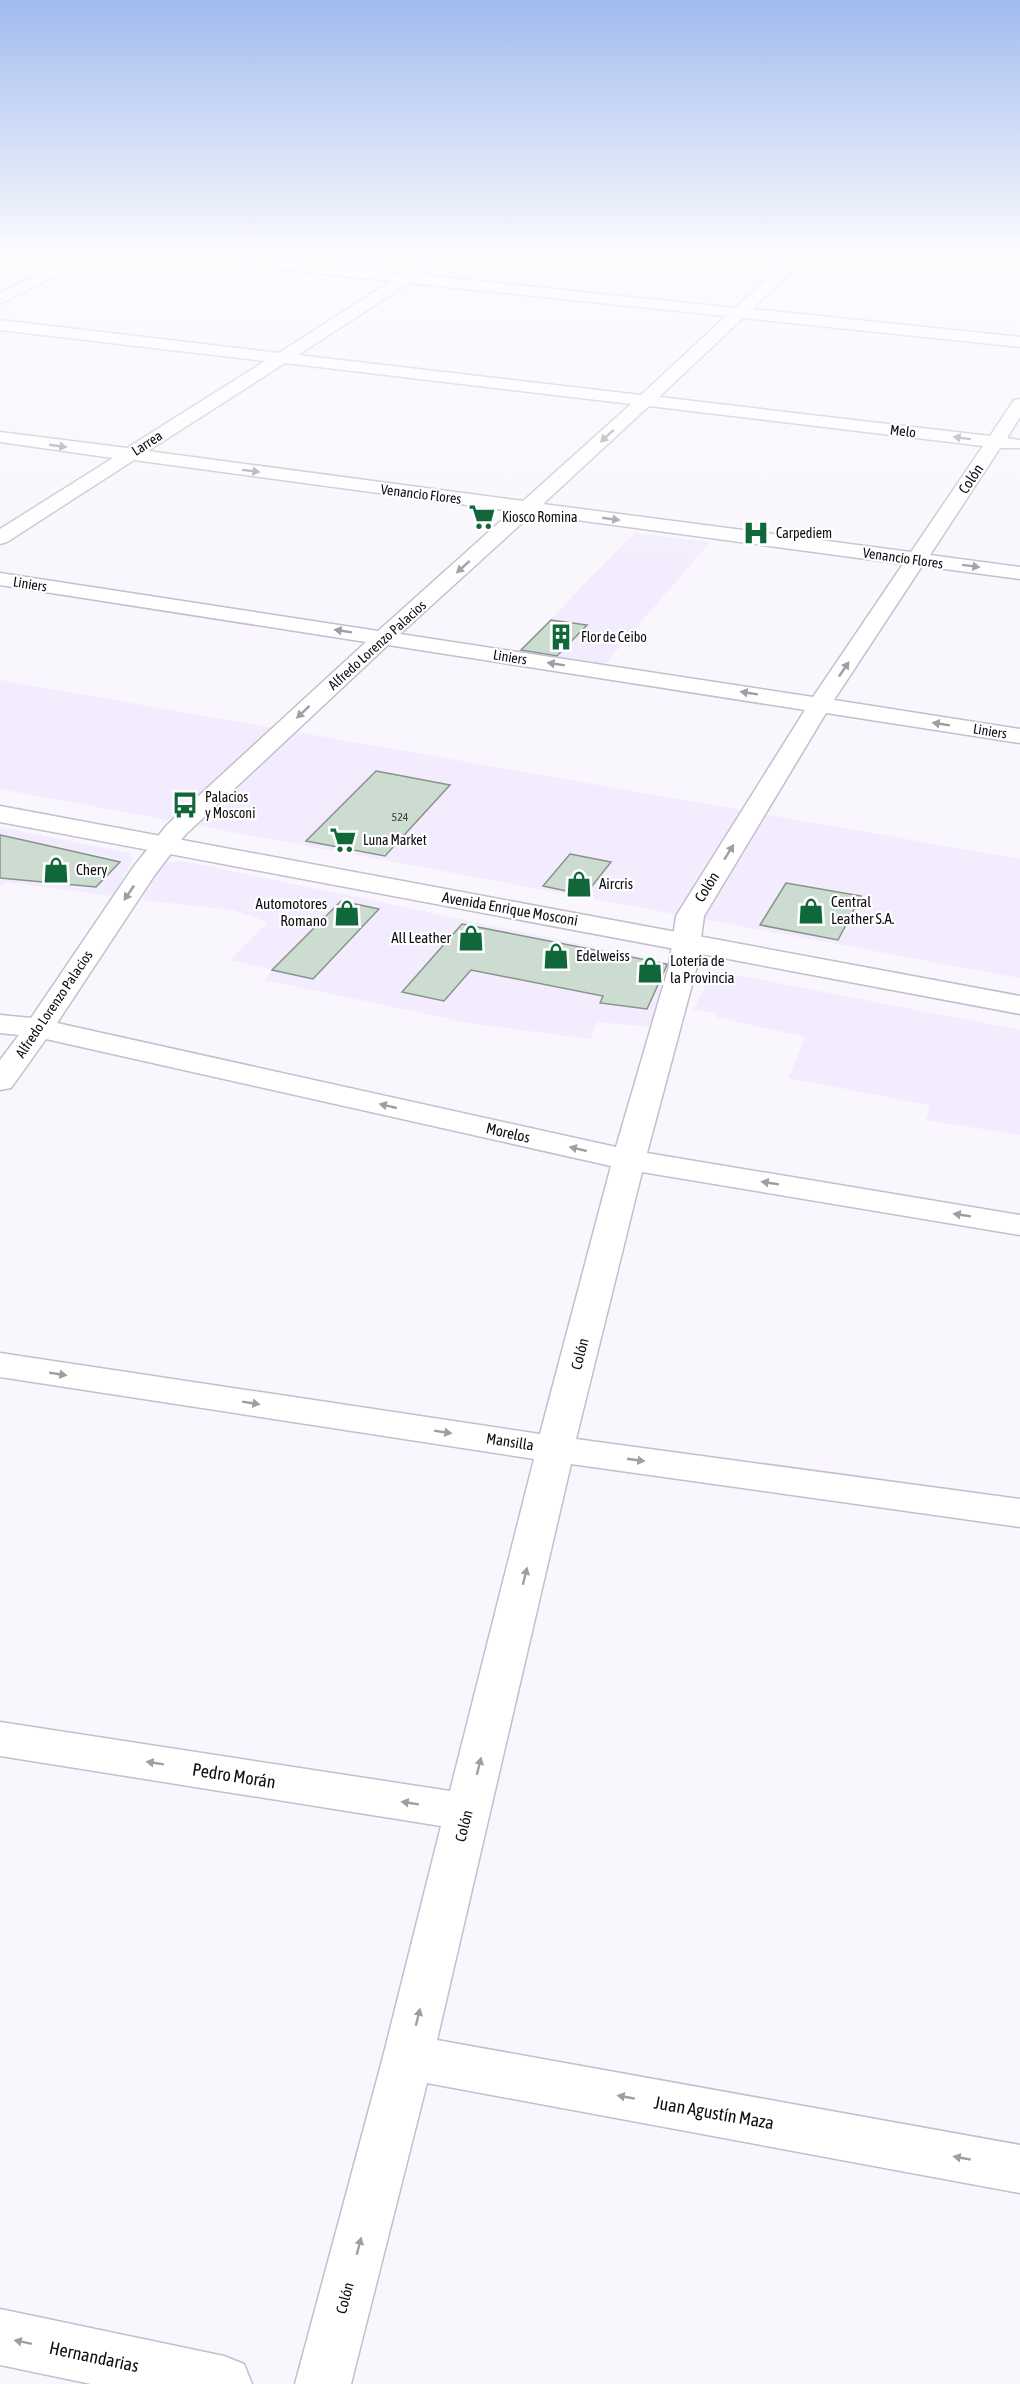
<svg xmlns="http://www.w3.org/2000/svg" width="1020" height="2384" viewBox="0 0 1020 2384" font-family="'Asap Condensed',sans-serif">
<rect width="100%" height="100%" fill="#f9f6fd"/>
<!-- built -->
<g fill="#f2ecfe">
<polygon points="634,533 710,542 603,666 519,652"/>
<polygon points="0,680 1020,859 1020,978 0,789"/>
<polygon points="0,827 129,853 133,859 113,896 6,882 0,888"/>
<polygon points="183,861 661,961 667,965 651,1027 597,1022 591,1039 474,1024 265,980 272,970 231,960 268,922 233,910 142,900 156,869 164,863"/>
<polygon points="720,972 1020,1030 1020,1135 926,1120 930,1105 788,1078 806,1037 716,1017 717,1013 693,1010 708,981"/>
</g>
<!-- building -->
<g fill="#cddcd1" stroke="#86948a" stroke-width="1.5">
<polygon points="551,620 587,625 557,656 521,650"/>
<polygon points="376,771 450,785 385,856 306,841"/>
<polygon points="0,835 23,840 120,862 96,887 0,878"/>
<polygon points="570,854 611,862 585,895 543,886"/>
<polygon points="786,883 861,896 838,940 760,925"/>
<polygon points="341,901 379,909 313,979 272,970"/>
<polygon points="462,924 667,964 667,965 647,1009 600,1003 603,996 471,970 444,1001 402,992"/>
</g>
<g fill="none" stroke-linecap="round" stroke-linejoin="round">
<!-- minor casing -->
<g stroke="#c4becd" stroke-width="3">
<g id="minor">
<polygon points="83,253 101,253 0,304 0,293"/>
<path d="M 154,253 L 200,253 L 403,274 L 436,253 L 453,253 L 421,275 L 735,308 L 795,253 L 810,253 L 752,309 L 1020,337 L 1020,347 L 743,318 L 659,397 L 990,436 L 1014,400 L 1020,399 L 1020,417 L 1007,438 L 1020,440 L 1020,448 L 1000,448 L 930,555 L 1020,567 L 1020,579 L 922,566 L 834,700 L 1020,729 L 1020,743 L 826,713 L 704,916 L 697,966 L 647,1153 L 1020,1215 L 1020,1235 L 642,1172 L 576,1439 L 1020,1499 L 1020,1527 L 571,1464 L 437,2040 L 1020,2145 L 1020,2193 L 427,2083 L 351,2384 L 295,2384 L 383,2057 L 441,1826 L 0,1756 L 0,1722 L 450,1791 L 534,1459 L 0,1377 L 0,1353 L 540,1434 L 611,1166 L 46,1039 L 11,1088 L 0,1090 L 0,1060 L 19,1035 L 0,1033 L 0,1015 L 31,1018 L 134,866 L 167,825 L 366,642 L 0,585 L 0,573 L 378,631 L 512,511 L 134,460 L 7,542 L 0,544 L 0,529 L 113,458 L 0,442 L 0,432 L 127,448 L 265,361 L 0,330 L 0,320 L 279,353 L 391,281 L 161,257 ZM 409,283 L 726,316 L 641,395 L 298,355 ZM 285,363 L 631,404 L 523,501 L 148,451 ZM 649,406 L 983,446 L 911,552 L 543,504 ZM 532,514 L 903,564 L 813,697 L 400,634 ZM 388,645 L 805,710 L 676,916 L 669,966 L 616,1147 L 57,1023 L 154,876 L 185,835 Z"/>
<polygon points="932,253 986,253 1020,256 1020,264 939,257"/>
<polygon points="0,2309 224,2356 244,2364 252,2384 91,2384 0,2365"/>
</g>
</g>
<!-- secondary casing -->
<g stroke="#c4becd" stroke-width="3">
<polygon id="secondary" points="0,806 1020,996 1020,1014 0,822"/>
</g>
<!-- minor -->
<use href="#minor" fill="#fff" fill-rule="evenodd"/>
<!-- secondary -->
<use href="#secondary" fill="#fff" fill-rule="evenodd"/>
</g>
<!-- one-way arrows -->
<defs><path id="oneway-solid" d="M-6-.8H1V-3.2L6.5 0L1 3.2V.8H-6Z" transform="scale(1.5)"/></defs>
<g fill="#9f9ea0">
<use href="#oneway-solid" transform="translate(607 436) rotate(137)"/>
<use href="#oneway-solid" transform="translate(962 438) rotate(-173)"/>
<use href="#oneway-solid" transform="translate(58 446) rotate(8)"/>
<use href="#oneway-solid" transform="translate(251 471) rotate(7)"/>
<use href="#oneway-solid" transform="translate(611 519) rotate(8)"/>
<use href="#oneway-solid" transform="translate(971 566) rotate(7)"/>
<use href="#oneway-solid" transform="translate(463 567) rotate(138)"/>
<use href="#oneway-solid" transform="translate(343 631) rotate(-171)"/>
<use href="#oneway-solid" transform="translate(556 664) rotate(-171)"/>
<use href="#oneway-solid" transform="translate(844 669) rotate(-56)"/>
<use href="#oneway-solid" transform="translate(749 693) rotate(-171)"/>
<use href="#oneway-solid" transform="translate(303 712) rotate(137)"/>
<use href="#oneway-solid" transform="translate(941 724) rotate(-171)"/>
<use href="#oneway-solid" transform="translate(729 852) rotate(-58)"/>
<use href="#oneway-solid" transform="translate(129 893) rotate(124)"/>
<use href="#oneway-solid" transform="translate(388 1106) rotate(-167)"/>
<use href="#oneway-solid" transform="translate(578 1149) rotate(-167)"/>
<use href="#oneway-solid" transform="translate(770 1183) rotate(-171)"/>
<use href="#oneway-solid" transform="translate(962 1215) rotate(-171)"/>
<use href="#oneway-solid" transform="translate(58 1374) rotate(9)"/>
<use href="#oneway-solid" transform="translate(251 1403) rotate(9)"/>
<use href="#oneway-solid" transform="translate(443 1432) rotate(9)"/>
<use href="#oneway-solid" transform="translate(636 1460) rotate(8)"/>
<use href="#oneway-solid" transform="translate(525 1576) rotate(-76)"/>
<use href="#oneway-solid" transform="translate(155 1763) rotate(-171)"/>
<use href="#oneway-solid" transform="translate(479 1766) rotate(-76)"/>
<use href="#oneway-solid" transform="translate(410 1803) rotate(-171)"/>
<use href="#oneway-solid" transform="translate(418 2017) rotate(-76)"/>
<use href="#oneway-solid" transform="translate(626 2097) rotate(-170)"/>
<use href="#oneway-solid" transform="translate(962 2158) rotate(-170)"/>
<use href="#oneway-solid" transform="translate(359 2246) rotate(-75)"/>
<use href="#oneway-solid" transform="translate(23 2342) rotate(-168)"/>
</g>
<!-- sky -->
<linearGradient id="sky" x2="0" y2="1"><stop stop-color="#a1bbee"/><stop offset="0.43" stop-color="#fcfbfe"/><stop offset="1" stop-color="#fcfbfe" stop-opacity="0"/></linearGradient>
<rect width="1020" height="586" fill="url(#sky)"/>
<!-- icons -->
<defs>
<g id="supermarket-bare" transform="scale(2.07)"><path d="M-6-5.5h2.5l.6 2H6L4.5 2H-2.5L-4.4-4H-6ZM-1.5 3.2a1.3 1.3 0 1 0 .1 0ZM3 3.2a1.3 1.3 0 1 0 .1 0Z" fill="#10683a" stroke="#fff" stroke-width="2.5" paint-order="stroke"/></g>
<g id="hospital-bare" transform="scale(2.07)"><path d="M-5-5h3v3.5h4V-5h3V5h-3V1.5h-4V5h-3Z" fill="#10683a" stroke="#fff" stroke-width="2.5" paint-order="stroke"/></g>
<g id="building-bare" transform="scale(2.07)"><path d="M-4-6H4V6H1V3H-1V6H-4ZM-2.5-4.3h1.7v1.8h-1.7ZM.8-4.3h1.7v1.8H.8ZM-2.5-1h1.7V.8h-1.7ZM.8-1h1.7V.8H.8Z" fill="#10683a" stroke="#fff" stroke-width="2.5" paint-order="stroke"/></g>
<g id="bus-bare" transform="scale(2.07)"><path d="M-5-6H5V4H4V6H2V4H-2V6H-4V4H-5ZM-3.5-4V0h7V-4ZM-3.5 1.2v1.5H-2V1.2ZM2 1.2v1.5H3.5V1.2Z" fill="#10683a" stroke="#fff" stroke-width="2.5" paint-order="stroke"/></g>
<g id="shop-bare" transform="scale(2.07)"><path d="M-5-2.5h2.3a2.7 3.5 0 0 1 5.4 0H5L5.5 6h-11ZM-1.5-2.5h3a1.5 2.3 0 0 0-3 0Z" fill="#10683a" stroke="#fff" stroke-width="2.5" paint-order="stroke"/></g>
</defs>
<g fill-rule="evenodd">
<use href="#supermarket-bare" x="482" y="517"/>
<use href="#hospital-bare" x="756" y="533"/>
<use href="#building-bare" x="561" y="637"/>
<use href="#bus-bare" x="185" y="805"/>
<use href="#supermarket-bare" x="343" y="840"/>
<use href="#shop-bare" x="56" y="870"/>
<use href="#shop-bare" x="579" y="884"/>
<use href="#shop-bare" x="811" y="911"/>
<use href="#shop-bare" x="347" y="913"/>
<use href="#shop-bare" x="471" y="938"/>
<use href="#shop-bare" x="556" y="956"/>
<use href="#shop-bare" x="650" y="970"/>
</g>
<g text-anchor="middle" stroke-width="4.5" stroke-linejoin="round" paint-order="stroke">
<!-- number labels -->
<g font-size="12" fill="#3e4142">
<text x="400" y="821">524</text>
</g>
<!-- far-street labels -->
<g font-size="14" fill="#0f0d12" stroke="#fff">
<text transform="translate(903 431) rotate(7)" y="5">Melo</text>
<text transform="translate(147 443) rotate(-33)" y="5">Larrea</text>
<text transform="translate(421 494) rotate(7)" y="5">Venancio Flores</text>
<text transform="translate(903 558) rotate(8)" y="5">Venancio Flores</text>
<text transform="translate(30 584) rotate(9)" y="5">Liniers</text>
<text transform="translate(377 645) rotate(-42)" y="5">Alfredo Lorenzo Palacios</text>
<text transform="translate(510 657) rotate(9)" y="5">Liniers</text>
<text transform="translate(990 731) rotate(9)" y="5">Liniers</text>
<text transform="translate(54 1004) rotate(-56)" y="5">Alfredo Lorenzo Palacios</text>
</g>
<!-- far-poi labels -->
<g font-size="14" fill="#0f0d12" stroke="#fff" text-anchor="start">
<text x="502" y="522">Kiosco Romina</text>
<text x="776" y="538">Carpediem</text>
<text x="581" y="642">Flor de Ceibo</text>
<text x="205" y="802">Palacios<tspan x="205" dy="16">y Mosconi</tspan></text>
<text x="363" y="845">Luna Market</text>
</g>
<!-- street labels -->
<g font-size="15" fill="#0f0d12" stroke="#fff">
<text transform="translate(971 479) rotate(-56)" y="5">Colón</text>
<text transform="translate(707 887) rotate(-58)" y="5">Colón</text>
<text transform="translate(510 909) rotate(10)" y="5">Avenida Enrique Mosconi</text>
<text transform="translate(508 1133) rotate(13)" y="5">Morelos</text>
<text transform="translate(580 1354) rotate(-76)" y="5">Colón</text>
<text transform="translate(510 1442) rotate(9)" y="5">Mansilla</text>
<text transform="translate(464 1826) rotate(-76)" y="5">Colón</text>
<text transform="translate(345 2298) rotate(-75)" y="5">Colón</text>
</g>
<!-- poi labels -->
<g font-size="15" fill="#0f0d12" stroke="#fff" text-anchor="start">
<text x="76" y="875">Chery</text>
<text x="599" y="889">Aircris</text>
<text x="831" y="907">Central<tspan x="831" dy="17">Leather S.A.</tspan></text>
<text x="327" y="909" text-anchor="end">Automotores<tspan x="327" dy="17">Romano</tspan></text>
<text x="451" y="943" text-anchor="end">All Leather</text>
<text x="576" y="961">Edelweiss</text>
<text x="670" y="966">Lotería de<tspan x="670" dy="17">la Provincia</tspan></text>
</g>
<!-- near-street labels -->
<g font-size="18" fill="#0f0d12" stroke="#fff">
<text transform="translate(234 1776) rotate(9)" y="6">Pedro Morán</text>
<text transform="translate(714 2113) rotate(10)" y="6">Juan Agustín Maza</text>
<text transform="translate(94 2357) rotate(12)" y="6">Hernandarias</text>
</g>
</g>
</svg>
